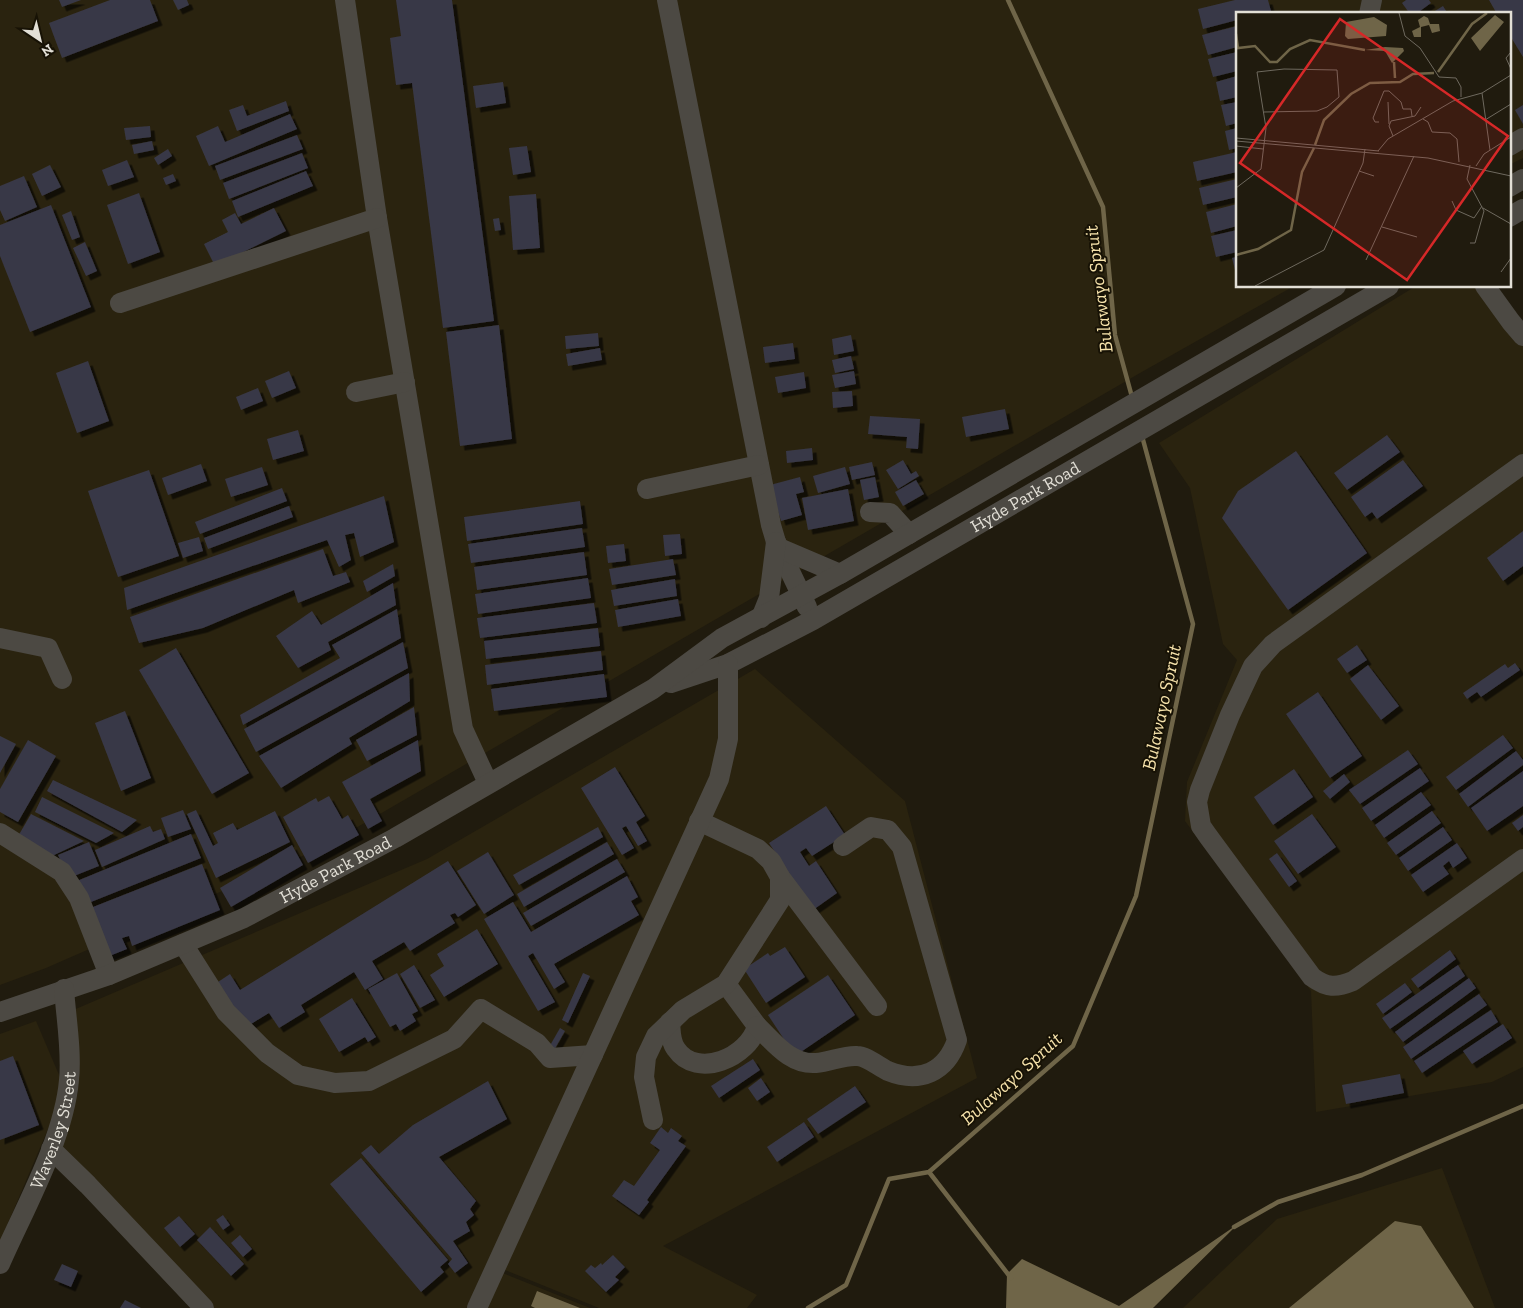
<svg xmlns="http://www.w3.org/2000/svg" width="1523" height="1308" viewBox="0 0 1523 1308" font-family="'Zilla Slab',serif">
<defs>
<filter id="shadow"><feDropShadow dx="4.5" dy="4.5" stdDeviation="0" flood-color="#0009"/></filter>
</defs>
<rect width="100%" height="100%" fill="#201b0e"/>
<!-- built -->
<g fill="#2a230f">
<polygon points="0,0 1523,0 1523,158 1509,165 1509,14 1237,14 1237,286 1294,286 1140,373 323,847 46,968 0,985"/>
<polygon points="1416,286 1479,286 1523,344 1523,1067 1492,1082 1316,1112 1311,991 1185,821 1187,782 1237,660 1223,644 1190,488 1159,443"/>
<polygon points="755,669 905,801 977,1078 663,1246 757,1295 747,1308 599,1308 490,1264 468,1308 206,1308 59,1148 78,1092 71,1011 427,859"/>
<polygon points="36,1021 65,1089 0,1242 0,1034"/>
<polygon points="1442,1168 1495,1308 1183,1308 1277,1219"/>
<polygon points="500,1272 590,1308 482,1308"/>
</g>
<!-- water -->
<g fill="#6f6548">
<polygon points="1395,1221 1421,1226 1474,1308 1289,1308"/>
<polygon points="1238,1224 1153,1308 1006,1308 1007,1274 1022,1259 1119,1306"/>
<polygon points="537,1291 580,1308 535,1308 531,1306"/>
</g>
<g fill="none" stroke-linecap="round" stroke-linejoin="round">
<!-- stream -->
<g stroke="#6f6548" stroke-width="4.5">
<polyline points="1008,0 1103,207 1115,335 1132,397"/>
<polyline points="929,1172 1011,1278"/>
<polyline points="1234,1227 1278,1202 1362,1175 1523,1106"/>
<polyline points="808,1308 846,1285 889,1179 929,1172 1073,1046 1136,896 1193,624 1142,436"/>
</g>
</g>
<!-- building -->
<g fill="#393846" filter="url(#shadow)">
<polygon points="59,0 81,0 62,7"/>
<polygon points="110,0 150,0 158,21 62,58 49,23"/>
<polygon points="173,0 187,0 189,5 178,10"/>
<polygon points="396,0 452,0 494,321 443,328 412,83 396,85 390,38 401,36"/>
<polygon points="1235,0 1268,0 1271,11 1260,14 1237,14 1237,20 1203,29 1198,9"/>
<polygon points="1406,0 1429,0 1431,3 1416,14 1410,14 1402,3"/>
<polygon points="1489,0 1523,0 1523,57 1509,34 1509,14 1497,14"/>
<polygon points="1443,6 1448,14 1430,14"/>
<polygon points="1237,26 1237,47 1208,55 1202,35"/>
<polygon points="1237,52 1237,71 1213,77 1208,59"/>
<polygon points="1237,76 1237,97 1220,101 1216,82"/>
<polygon points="503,82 506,103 476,108 473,86"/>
<polygon points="286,101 289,111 237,131 229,110 243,105 247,116"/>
<polygon points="1237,102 1237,123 1226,126 1221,105"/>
<polygon points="1523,105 1523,124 1515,110"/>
<polygon points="290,114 297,129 209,166 196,136 218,126 225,142"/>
<polygon points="150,126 151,137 126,140 124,128"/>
<polygon points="1237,128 1237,148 1229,150 1225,131"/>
<polygon points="297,135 303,149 220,180 215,166"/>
<polygon points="152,141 154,150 134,154 132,145"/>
<polygon points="527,146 531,172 513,175 509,148"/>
<polygon points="168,149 172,156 158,165 154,158"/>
<polygon points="1237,152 1237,172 1197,181 1193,162"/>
<polygon points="302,153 308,168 229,199 223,183"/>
<polygon points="127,160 134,177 108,186 102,170"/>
<polygon points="50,165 61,187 42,196 32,174"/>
<polygon points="306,171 313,186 238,217 232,201"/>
<polygon points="173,174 176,181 166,185 163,178"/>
<polygon points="24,176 37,207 5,221 0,210 0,186"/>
<polygon points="1237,179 1237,197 1203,205 1199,188"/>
<polygon points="139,193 160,252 128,264 107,205"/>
<polygon points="536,194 540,248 513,250 509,196"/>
<polygon points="1237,204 1237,226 1211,233 1206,212"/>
<polygon points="51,205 91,307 30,332 0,256 0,225"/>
<polygon points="274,208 286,231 215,266 204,244 228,232 222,220 235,213 241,224"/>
<polygon points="71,211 80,237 72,240 62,215"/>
<polygon points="499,218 501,230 495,231 493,219"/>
<polygon points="1237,230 1237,252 1216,257 1211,236"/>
<polygon points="85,242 97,271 86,276 73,248"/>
<polygon points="1237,257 1237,274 1236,274 1232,258"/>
<polygon points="499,325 512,439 460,446 446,332"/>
<polygon points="598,333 599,346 566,349 565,336"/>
<polygon points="851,335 854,351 834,355 832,339"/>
<polygon points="793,343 795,359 765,363 763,347"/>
<polygon points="600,348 602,360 568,366 566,354"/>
<polygon points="851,356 854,369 835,373 832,360"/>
<polygon points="88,361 109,421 77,433 56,373"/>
<polygon points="289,371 296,388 272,398 265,381"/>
<polygon points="854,371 856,384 835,388 832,375"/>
<polygon points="804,372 806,388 778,393 775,377"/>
<polygon points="258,388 263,401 241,410 236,397"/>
<polygon points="852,391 853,406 833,408 832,392"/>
<polygon points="1005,409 1009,429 966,437 962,417"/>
<polygon points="870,416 920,419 918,449 906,448 907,437 868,434"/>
<polygon points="298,430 304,451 273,460 267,439"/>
<polygon points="1387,435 1400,452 1347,490 1334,473"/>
<polygon points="812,448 813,460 787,463 786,451"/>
<polygon points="1296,451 1367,553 1288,610 1222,518 1238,491"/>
<polygon points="903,460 911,474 916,471 919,476 898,489 886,470"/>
<polygon points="1403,460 1423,486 1377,519 1372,512 1365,517 1351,497"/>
<polygon points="872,462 875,475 852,480 849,467"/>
<polygon points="201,464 207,481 168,495 162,478"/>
<polygon points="262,467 268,485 231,497 225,479"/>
<polygon points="845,467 850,484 818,493 813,476"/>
<polygon points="149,470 179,556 118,577 88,491"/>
<polygon points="800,477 804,492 796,494 802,515 781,521 770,485"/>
<polygon points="875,477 879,497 864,500 860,480"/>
<polygon points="916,480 924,494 903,506 895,492"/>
<polygon points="282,488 287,501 200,534 195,522"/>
<polygon points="848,489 854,521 808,530 802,498"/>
<polygon points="384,496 394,542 360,557 354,533 345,535 351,560 339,567 327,540 127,610 124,588"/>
<polygon points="580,501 583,524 467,541 464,517"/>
<polygon points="289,506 293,517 208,549 204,538"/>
<polygon points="582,528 585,547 471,563 468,544"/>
<polygon points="1523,531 1523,566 1503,581 1487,558"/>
<polygon points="680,534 682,554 665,556 663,535"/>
<polygon points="199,537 203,551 183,558 178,543"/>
<polygon points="624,544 626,561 608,563 606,546"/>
<polygon points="323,549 333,576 346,572 350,582 298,603 294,590 203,628 139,643 130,617"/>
<polygon points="584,552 587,575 477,590 474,567"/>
<polygon points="673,559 676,575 612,585 609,569"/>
<polygon points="393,564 395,576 367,592 363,581"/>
<polygon points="588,578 591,598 478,614 475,594"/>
<polygon points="675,579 677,596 614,606 611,590"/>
<polygon points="393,583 396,605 328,642 331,650 298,668 276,636 312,611 321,625"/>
<polygon points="678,599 681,616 618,627 615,610"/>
<polygon points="594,603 597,623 480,638 477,618"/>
<polygon points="397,609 401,638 243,725 240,715 340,658 332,645"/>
<polygon points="598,628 600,646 486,659 484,641"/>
<polygon points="403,642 408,668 256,752 244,729"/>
<polygon points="1357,645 1367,660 1347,673 1337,659"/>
<polygon points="176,648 249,773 212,794 139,670"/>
<polygon points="601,651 603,670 487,685 485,665"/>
<polygon points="1515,663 1520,670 1481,697 1477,692 1467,699 1463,693 1505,664 1508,668"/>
<polygon points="1368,665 1399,706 1381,720 1350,679"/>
<polygon points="409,673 410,701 349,738 352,744 281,788 259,756"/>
<polygon points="604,674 607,697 494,711 491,689"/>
<polygon points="1318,692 1362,756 1330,778 1286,714"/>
<polygon points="414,707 417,735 367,761 356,740"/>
<polygon points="125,711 151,778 121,791 95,723"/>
<polygon points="1503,735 1513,748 1456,790 1446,777"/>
<polygon points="0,736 16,744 0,773"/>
<polygon points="28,740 56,756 18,822 0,812 0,789"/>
<polygon points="418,740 421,771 370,799 382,821 368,829 342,782"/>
<polygon points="1408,750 1418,764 1360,804 1349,790"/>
<polygon points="1516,751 1523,760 1523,765 1468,807 1459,794"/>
<polygon points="615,767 645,816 636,822 647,841 638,846 626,826 622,828 634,848 622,855 581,788"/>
<polygon points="1420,768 1429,781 1371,821 1362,808"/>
<polygon points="1294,769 1313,797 1273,825 1254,797"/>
<polygon points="1523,771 1523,806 1487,831 1471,808"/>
<polygon points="1344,774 1350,782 1330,799 1323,791"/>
<polygon points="53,780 137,820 122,832 47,791"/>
<polygon points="1421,792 1431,805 1384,838 1375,825"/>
<polygon points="329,796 342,819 348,815 359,835 308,863 283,817 316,798 318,802"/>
<polygon points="42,797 114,833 96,843 35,812"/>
<polygon points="826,806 845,835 812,856 806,848 800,852 809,866 816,861 837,893 813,910 769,843"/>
<polygon points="183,810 191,829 168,837 161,818"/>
<polygon points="196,810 213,846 218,843 213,833 233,823 237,830 275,811 290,842 216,878 187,814"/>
<polygon points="1432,811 1441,823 1396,855 1387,843"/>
<polygon points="31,814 84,841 50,857 17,838"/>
<polygon points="1312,814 1336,847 1298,874 1274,841"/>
<polygon points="1523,815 1523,827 1518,831 1512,823"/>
<polygon points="150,826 153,832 161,829 165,839 102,867 95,850"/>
<polygon points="598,827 603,837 519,885 513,875"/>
<polygon points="1443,827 1452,840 1408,871 1399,858"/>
<polygon points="191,834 201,858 86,904 77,881"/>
<polygon points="89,842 99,866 69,878 58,855"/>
<polygon points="607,842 614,854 524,907 517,894"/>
<polygon points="1457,843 1467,858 1453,868 1449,861 1443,866 1449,874 1423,892 1411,875"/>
<polygon points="292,845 303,865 231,907 220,888"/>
<polygon points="488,852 514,895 484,914 457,871"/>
<polygon points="1277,853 1297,881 1289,887 1269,859"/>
<polygon points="617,859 625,872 531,926 523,913"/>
<polygon points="448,861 476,905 458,917 455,913 450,915 455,923 410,951 404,942 372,961 383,979 365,990 354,972 301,1005 305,1012 279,1028 269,1013 246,1027 218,982 230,974 240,990"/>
<polygon points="202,864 220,910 132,946 129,936 122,938 127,949 107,957 88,909"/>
<polygon points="627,876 638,897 631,901 639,915 554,964 565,982 554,989 533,953 528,956 555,1002 538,1011 484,919 513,902 531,932"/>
<polygon points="477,929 498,964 444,997 430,975 444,966 437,954"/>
<polygon points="785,947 805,977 766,1003 744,969 768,953 770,956"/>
<polygon points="1450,950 1456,959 1418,988 1411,979"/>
<polygon points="414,965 435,1000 420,1008 400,974"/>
<polygon points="1458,965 1465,976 1390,1029 1382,1018"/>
<polygon points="397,973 418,1011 412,1014 416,1021 400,1031 396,1024 390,1027 368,989"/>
<polygon points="583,973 590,976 568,1023 562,1020"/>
<polygon points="828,975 855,1015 795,1056 768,1015"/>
<polygon points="1469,978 1476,988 1403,1042 1395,1032"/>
<polygon points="1405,983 1412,992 1383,1014 1376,1004"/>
<polygon points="1479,994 1487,1005 1411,1059 1403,1047"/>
<polygon points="352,998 376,1037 368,1042 365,1037 339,1052 319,1019"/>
<polygon points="1491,1010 1498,1022 1422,1073 1414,1061"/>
<polygon points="1503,1024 1512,1038 1472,1064 1463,1051"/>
<polygon points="560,1028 565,1031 553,1052 548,1049"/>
<polygon points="13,1056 39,1125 0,1140 0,1061"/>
<polygon points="753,1059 760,1070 719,1098 711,1086"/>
<polygon points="1400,1074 1404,1093 1346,1104 1342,1085"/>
<polygon points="761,1078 770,1092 757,1101 748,1088"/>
<polygon points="488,1081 507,1119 439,1157 476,1201 470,1209 474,1215 466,1222 470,1231 453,1241 468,1263 455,1273 448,1264 452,1259 361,1153 371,1145 379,1154 413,1125"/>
<polygon points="855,1086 866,1102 818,1134 807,1119"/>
<polygon points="804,1122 814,1137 777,1162 767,1147"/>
<polygon points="661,1127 668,1133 671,1128 682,1136 678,1141 686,1146 647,1200 649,1202 639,1215 612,1196 624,1180 634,1186 660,1150 650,1143"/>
<polygon points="361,1158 448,1260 440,1267 444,1272 421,1292 330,1184"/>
<polygon points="223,1215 230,1225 223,1230 216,1220"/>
<polygon points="179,1216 195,1234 180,1247 164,1228"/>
<polygon points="210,1227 244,1264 231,1276 197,1240"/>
<polygon points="240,1235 252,1249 243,1257 231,1243"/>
<polygon points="613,1255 625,1267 615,1277 619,1280 606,1292 585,1271 591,1265 595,1268 601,1263 602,1265"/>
<polygon points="62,1264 78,1271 71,1287 54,1280"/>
<polygon points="125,1300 141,1308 120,1308"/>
</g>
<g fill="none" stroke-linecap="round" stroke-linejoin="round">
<!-- minor -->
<g stroke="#4c4943" stroke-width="20">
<polyline points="345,0 377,218 463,729 488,783"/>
<polyline points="667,0 771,525 776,542 807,607"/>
<polyline points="1369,14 1372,0"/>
<polyline points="1509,146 1523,138"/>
<polyline points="1509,187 1523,179"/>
<polyline points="1509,217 1523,209"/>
<polyline points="1485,286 1511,322 1523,336"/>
<polyline points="120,303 377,218"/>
<polyline points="356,392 405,382"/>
<path d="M 1523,464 L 1273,644 L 1253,666 L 1230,715 L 1200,790 L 1197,802 L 1201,826 L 1208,836 L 1312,977 C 1327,988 1336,988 1353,981 L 1523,859"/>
<polyline points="647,489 759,465"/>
<polyline points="870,512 890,513 909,534"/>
<polyline points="779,548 840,574"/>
<polyline points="761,618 769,598 776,542"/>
<polyline points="0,638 48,648 62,679"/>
<path id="s1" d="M 671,683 L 728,664 L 813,620 L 1389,286"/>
<polyline points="0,833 62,872 79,898 109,975"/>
<polyline points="780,877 877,1006"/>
<polyline points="183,944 226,1012 267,1053 298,1075 335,1083 369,1081 454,1039 481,1009 537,1043 550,1058 593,1055"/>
<path id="s2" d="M 0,1012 L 109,975 L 244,918 L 395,838 L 653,689 L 722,638 L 840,574 L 1336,286"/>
<path d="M 670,1022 C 671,1031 670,1041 676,1049 C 697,1080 749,1057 757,1026 L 726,984"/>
<path d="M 757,1026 C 774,1042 790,1065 816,1063 C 830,1062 844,1055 857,1056 C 867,1056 879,1067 888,1071 C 920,1084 946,1072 957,1040 L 902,847 L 888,830 L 871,827 L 843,846"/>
<polyline points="653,1120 644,1077 646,1057 656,1036 683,1010 726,984 780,900 780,877 771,861 758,849 699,821"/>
<polyline points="51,1149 88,1185 204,1308"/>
<path id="s3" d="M 0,1264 C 24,1209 64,1139 69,1080 C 72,1052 66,1017 64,989"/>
<polyline points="477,1308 719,779 728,739 728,664"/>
</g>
</g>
<g text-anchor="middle" stroke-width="4" stroke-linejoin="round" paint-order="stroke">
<!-- street labels -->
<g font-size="18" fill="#e2dfd6" stroke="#171205">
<text dy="6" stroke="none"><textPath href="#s1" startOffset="401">Hyde Park Road</textPath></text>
<text dy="6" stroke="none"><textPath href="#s2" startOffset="365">Hyde Park Road</textPath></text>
<text dy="6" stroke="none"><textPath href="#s3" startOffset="145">Waverley Street</textPath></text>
</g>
<!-- water labels -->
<g font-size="19" font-style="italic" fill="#f7e3ab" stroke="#171205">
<text transform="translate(1098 289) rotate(-97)" y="7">Bulawayo Spruit</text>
<text transform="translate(1161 707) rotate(-78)" y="7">Bulawayo Spruit</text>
<text transform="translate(1011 1078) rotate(-42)" y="7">Bulawayo Spruit</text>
</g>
</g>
<!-- overview -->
<g transform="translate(1236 12)">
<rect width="275" height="275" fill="#201b0e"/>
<path d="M 259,3 L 268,10 L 244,39 L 235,26 ZM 188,4 L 192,6 L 194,12 L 203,12 L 204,19 L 196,21 L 193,13 L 185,15 L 185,25 L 178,25 L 176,19 L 184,15 L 182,8 ZM 138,5 L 151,13 L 150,24 L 112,27 L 109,24 L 110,10 ZM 149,35 L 167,36 L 168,39 L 156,51 L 149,39 L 129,38 Z" fill="#6f6548"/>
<path fill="none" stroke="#6f6548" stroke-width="2.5" d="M 0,22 L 2,36 L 19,34 L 34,50 L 41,50 L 54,37 L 74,28 L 129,38M 158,50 L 159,66M 202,60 L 236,12 L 251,1M 79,133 L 88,108 L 115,82 L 134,71 L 164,70 L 177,62 L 198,61M 0,243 L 22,237 L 55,218 L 66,160 L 78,136"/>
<path fill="none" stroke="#6e695e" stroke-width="1" d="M 163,1 L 169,24 L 184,36 L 203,65 L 220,66 L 225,75 L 225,85M 275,40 L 270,46 L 275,57M 246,81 L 254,138M 152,90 L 153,112M 167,97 L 175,97 L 176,104M 187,107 L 192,110 L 196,120 L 214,121 L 221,127 L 223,150M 249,108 L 275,92M 143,110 L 139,110 L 137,106 L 148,79 L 153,79 L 165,90 L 167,97M 157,124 L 153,114 L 155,109 L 179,104 L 185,95M 0,126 L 143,139M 0,129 L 192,146 L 275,164M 0,134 L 27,137M 142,139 L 152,127 L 217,89 L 246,81 L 275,63M 234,153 L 231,167 L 248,199 L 239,231 L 234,231M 240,154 L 248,142 L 275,125M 123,159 L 138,164M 0,176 L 25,157 L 30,116 L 21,60 L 48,57 L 101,58 L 103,85 L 91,95 L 81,99 L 28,100M 216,189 L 220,198 L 238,206 L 246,194M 247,196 L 275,212M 146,215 L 181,225M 130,248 L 178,144M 265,260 L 275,246M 19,274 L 88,238 L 127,151 L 129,137"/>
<path fill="#d62828" fill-opacity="0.15" stroke="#d62828" stroke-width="2.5" d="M 104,7 L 272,124 L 171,268 L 4,151 Z"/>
<rect width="275" height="275" fill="none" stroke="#e2dfd6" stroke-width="2.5"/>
</g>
<!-- north arrow -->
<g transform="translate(40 40) rotate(145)" stroke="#171205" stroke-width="4" paint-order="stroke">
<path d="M0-4L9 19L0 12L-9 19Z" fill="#e2dfd6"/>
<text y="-8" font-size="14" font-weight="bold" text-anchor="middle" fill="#e2dfd6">N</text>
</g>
</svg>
